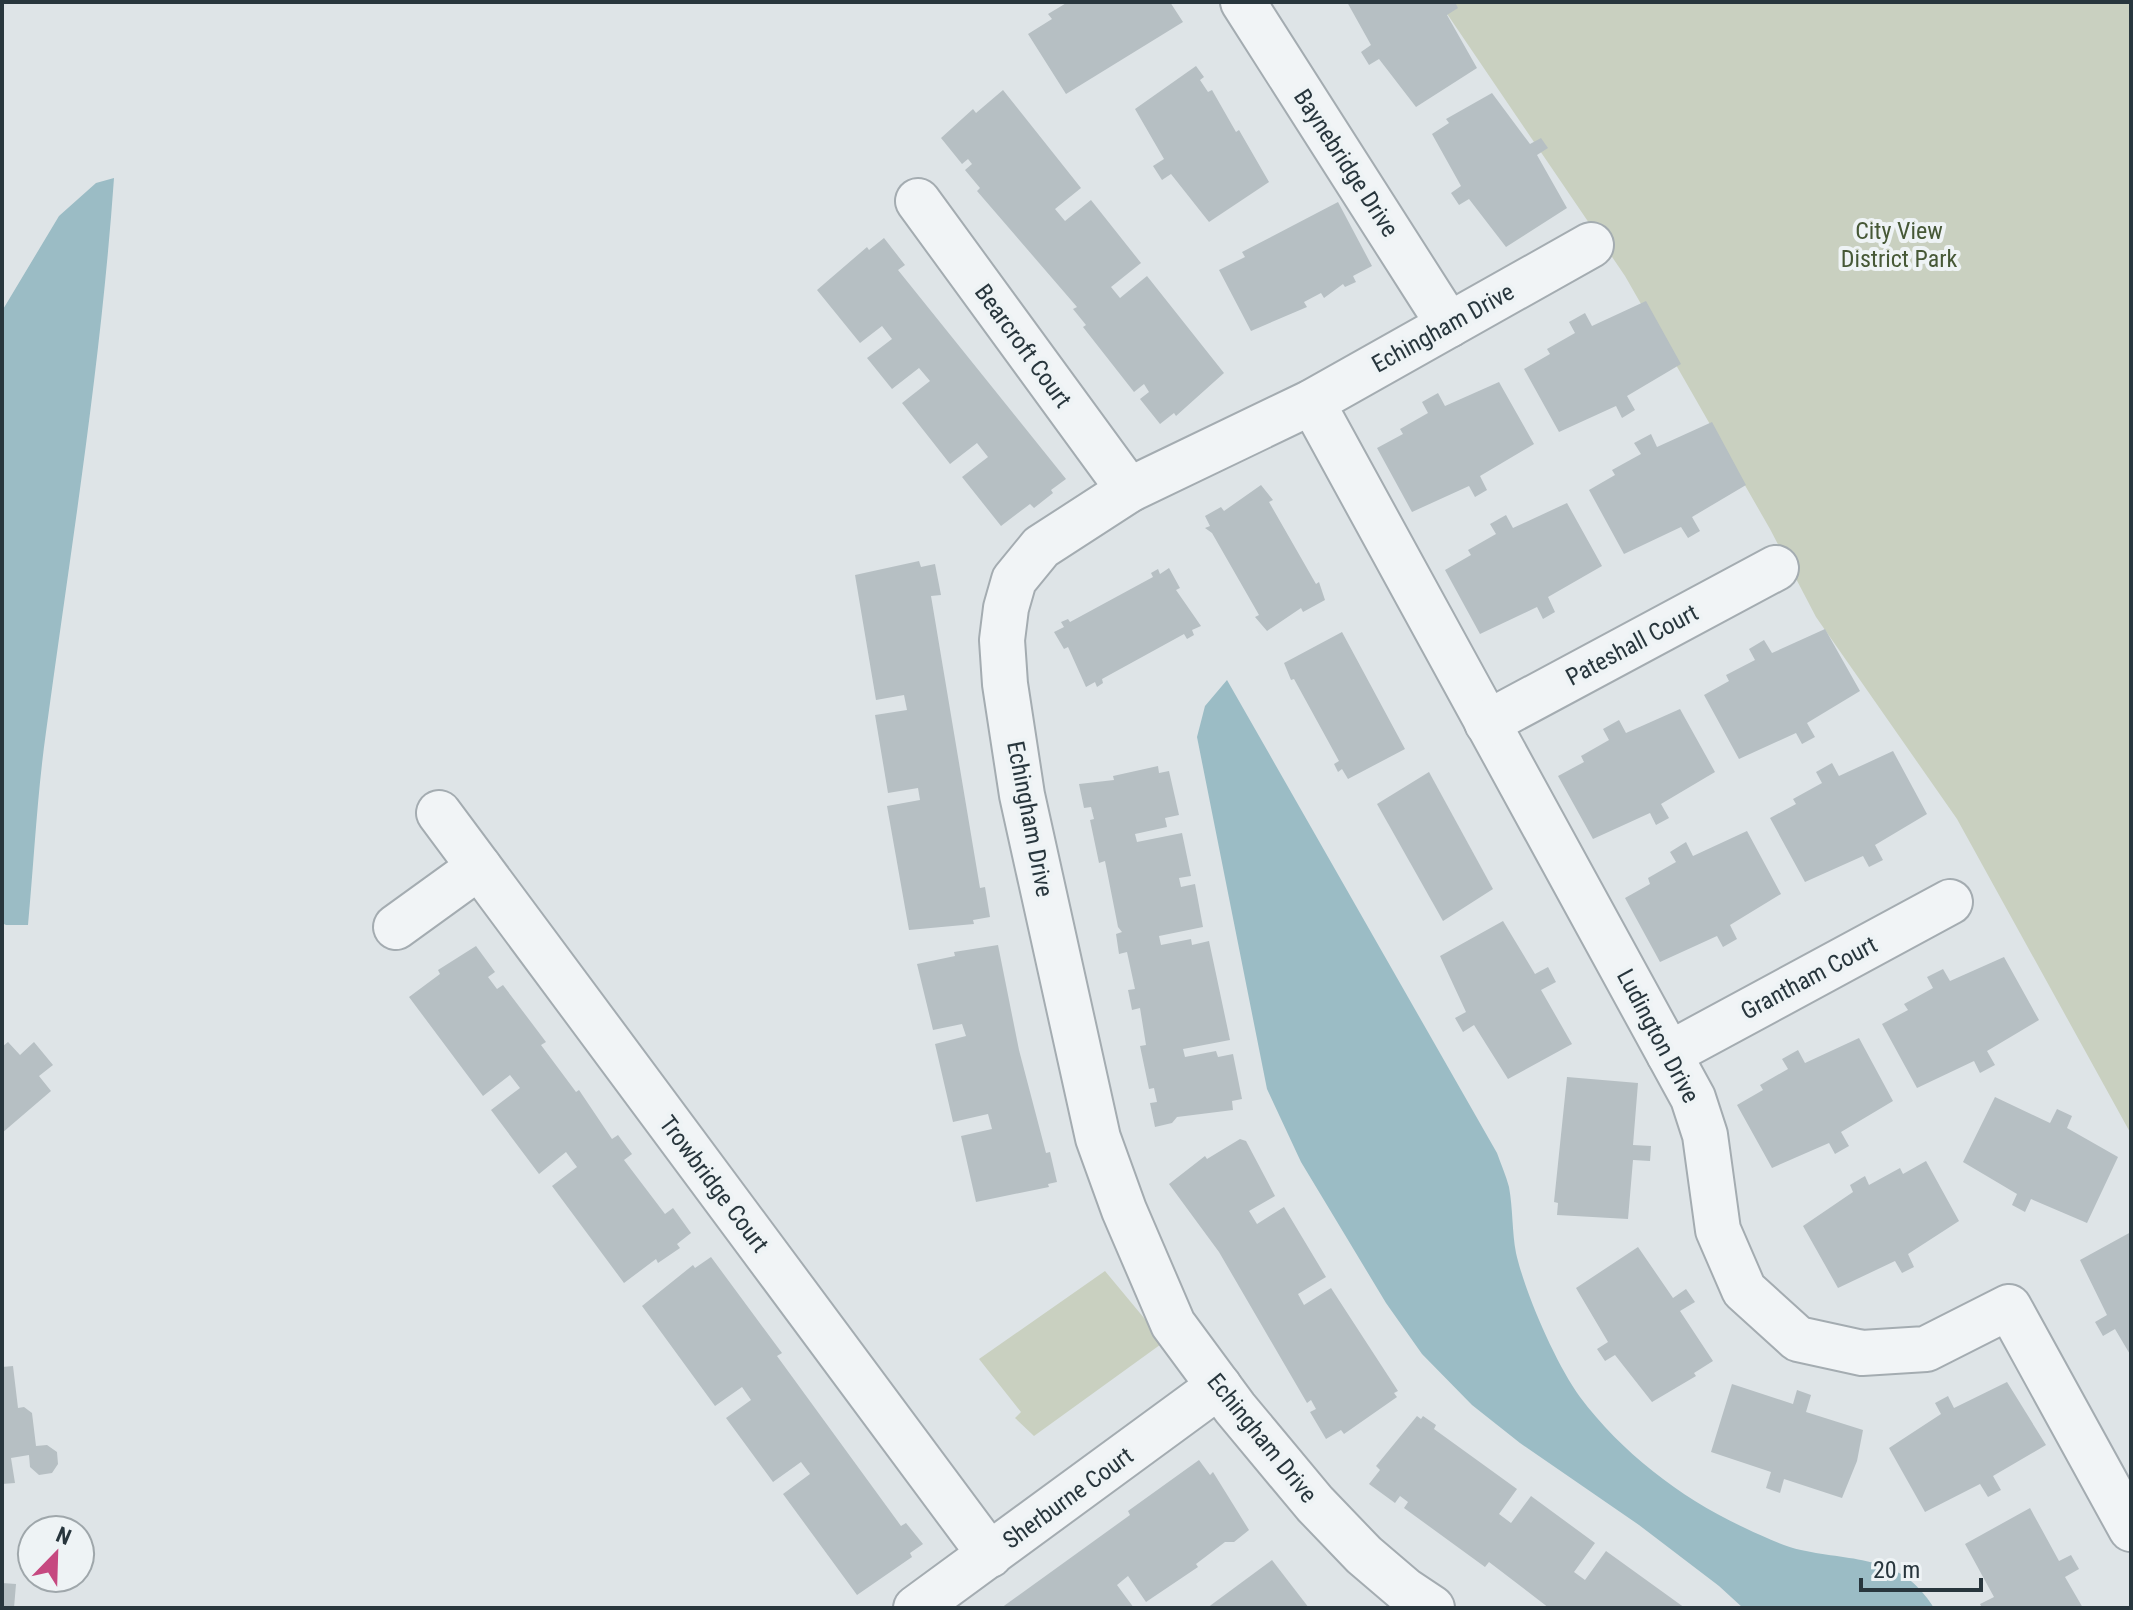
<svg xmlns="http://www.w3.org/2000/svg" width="2133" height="1610" viewBox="0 0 2133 1610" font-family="'Roboto Condensed',sans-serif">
<rect width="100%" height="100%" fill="#dee4e7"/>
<!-- green -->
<g fill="#c9d0c0">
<polygon points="1439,2 2131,2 2131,1134 1957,819 1816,617 1770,529 1625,276"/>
<polygon points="1105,1271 1164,1342 1034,1436 1015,1418 1021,1412 979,1359"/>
</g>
<!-- water -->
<g fill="#9bbcc5">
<path d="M 114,178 C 101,364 71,548 46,732 C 37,796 34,861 28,925 L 6,925 L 2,923 L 2,311 L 59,216 L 96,183 Z"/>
<path d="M 1227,680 L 1497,1153 C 1501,1164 1506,1176 1509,1187 C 1513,1209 1512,1232 1516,1253 C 1525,1293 1556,1364 1580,1397 C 1622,1453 1682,1499 1745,1528 C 1762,1536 1783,1546 1801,1550 C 1855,1562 1901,1554 1934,1608 L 1743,1608 L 1719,1586 L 1639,1525 L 1520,1443 L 1472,1405 L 1422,1354 L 1386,1303 L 1301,1162 L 1267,1089 L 1197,737 L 1205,706 Z"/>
</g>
<!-- building -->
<g fill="#b6bfc3">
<polygon points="1068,2 1170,2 1183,22 1066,94 1028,34 1052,19 1048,14"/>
<polygon points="1347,2 1438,2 1440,4 1455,2 1458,8 1447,15 1477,68 1416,107 1379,59 1369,65 1361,52 1371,45"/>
<polygon points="1196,66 1204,77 1200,80 1208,92 1212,90 1236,132 1239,130 1269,182 1209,222 1171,174 1162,180 1153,166 1164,159 1135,109"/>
<polygon points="1003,90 1081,188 1055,209 1065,221 1091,200 1141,263 1111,287 1120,298 1147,276 1224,373 1176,416 1174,413 1160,424 1140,399 1149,392 1144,384 1134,392 1083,327 1086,325 1073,309 1077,307 977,191 980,188 965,170 972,164 968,159 962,164 941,138 973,109 976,113"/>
<polygon points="1492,93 1530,144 1541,138 1548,148 1537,155 1567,208 1506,247 1469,199 1459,205 1451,193 1461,186 1432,134 1449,123 1446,119"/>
<polygon points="1338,202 1372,266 1353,276 1356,282 1345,287 1343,284 1324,298 1321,293 1304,302 1307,307 1251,331 1219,270 1245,257 1242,252"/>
<polygon points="884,238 905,265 898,270 1066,479 1051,490 1053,493 1034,508 1030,504 1001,526 962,477 988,457 977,443 950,464 902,403 930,381 919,368 892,389 867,358 892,339 882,326 860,343 817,290 867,247 869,250"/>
<polygon points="1646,301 1681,364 1627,396 1635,410 1622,418 1616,406 1559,432 1524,369 1550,354 1547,349 1575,333 1569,322 1585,313 1592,326"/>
<polygon points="1499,382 1534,444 1480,476 1487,490 1475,497 1469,486 1412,512 1377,448 1403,434 1400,429 1428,413 1422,402 1438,393 1445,406"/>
<polygon points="1712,422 1746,485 1692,517 1700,531 1688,538 1681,527 1624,554 1589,490 1615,475 1612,470 1641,454 1634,443 1651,434 1657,447"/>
<polygon points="1261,485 1273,500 1269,502 1316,584 1319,582 1325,600 1303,612 1301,608 1267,631 1255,617 1259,615 1212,533 1205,528 1210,526 1205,516 1221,507 1224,511"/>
<polygon points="1567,503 1602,566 1548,597 1555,612 1543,619 1537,607 1480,634 1445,570 1471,555 1468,550 1496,534 1490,524 1506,515 1513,528"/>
<polygon points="919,561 921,567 935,564 941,595 931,596 980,888 985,887 990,917 973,920 974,924 909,930 887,806 920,800 918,788 888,793 875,715 907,710 904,695 876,700 855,575"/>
<polygon points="1169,568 1180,588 1176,590 1201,626 1192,630 1194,635 1187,639 1184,634 1102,679 1103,683 1097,687 1095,682 1086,687 1068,647 1064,649 1054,632 1064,627 1061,622 1068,619 1070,622 1153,577 1151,573 1158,569 1160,574"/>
<polygon points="1825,629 1860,691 1807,723 1815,737 1802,744 1796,733 1739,759 1704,695 1729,681 1726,675 1755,660 1749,649 1764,640 1772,653"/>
<polygon points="1342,632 1405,749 1348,779 1342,769 1338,772 1334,764 1339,761 1294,679 1291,680 1284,663"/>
<polygon points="1680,709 1715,772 1661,804 1669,818 1656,825 1650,813 1593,839 1558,776 1584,762 1581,756 1609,740 1603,729 1619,720 1626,733"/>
<polygon points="1893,751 1927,814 1875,845 1883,860 1869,867 1863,856 1805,882 1770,818 1796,804 1793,799 1822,783 1816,772 1832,763 1839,776"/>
<polygon points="1158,766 1159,773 1169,771 1179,815 1165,818 1167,827 1135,834 1137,842 1182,833 1191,876 1179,878 1181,887 1195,884 1203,927 1159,936 1161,945 1191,939 1192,945 1209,941 1230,1040 1183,1049 1185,1057 1216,1051 1218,1057 1233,1054 1242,1099 1232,1101 1233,1110 1177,1117 1172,1123 1155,1127 1150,1103 1157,1102 1154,1088 1149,1089 1140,1046 1146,1045 1140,1008 1132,1010 1128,990 1135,989 1127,952 1119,954 1116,934 1122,932 1118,927 1105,861 1099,863 1090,820 1094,819 1091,807 1084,808 1079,784 1114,780 1113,776"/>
<polygon points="1429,772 1493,889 1443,921 1377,804"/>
<polygon points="1747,831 1781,894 1730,925 1737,939 1723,947 1717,936 1660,962 1625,898 1650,884 1648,878 1676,862 1670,852 1686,842 1693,856"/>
<polygon points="1503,921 1535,974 1548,967 1556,982 1541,990 1572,1044 1508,1079 1474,1025 1463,1032 1455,1018 1466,1012 1440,956"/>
<polygon points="998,945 1019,1050 1046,1153 1050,1152 1057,1182 1048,1184 1049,1187 976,1202 961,1136 992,1129 988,1114 953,1122 935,1044 966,1036 962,1024 933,1030 917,964 955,956 954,952"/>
<polygon points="476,946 495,972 488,977 497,989 503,985 546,1042 541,1045 576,1092 579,1090 612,1139 618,1135 632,1154 624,1160 665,1214 673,1208 691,1233 677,1244 680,1248 658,1263 656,1259 624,1283 552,1186 577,1167 566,1152 539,1174 491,1110 520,1088 510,1075 483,1096 409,997 440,974 438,970"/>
<polygon points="2004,957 2039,1020 1987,1051 1995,1065 1980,1073 1974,1061 1917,1088 1882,1024 1908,1010 1904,1004 1933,988 1927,977 1943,969 1950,981"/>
<polygon points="1859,1038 1893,1101 1841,1132 1849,1146 1835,1154 1829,1143 1772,1168 1737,1105 1763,1090 1760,1085 1788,1069 1782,1059 1798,1050 1805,1063"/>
<polygon points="8,1042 20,1055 34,1042 53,1065 39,1076 51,1091 2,1133 2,1047"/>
<polygon points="1567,1077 1638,1083 1633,1145 1651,1146 1650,1161 1633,1160 1628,1219 1557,1215 1558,1203 1554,1202"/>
<polygon points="1995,1097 2050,1123 2057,1109 2072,1116 2067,1128 2118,1157 2087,1223 2031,1199 2025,1212 2012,1205 2017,1194 1963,1162"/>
<polygon points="1240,1139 1246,1141 1275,1196 1249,1211 1257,1224 1284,1207 1326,1277 1298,1294 1304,1305 1331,1288 1398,1391 1394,1393 1397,1397 1344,1434 1341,1430 1326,1439 1310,1412 1316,1409 1311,1400 1307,1403 1219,1252 1169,1184 1205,1156 1207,1159"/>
<polygon points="1926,1161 1959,1221 1908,1254 1914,1267 1902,1273 1895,1261 1838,1288 1803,1226 1853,1192 1850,1185 1865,1176 1869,1185 1900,1168 1903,1174"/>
<polygon points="2131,1232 2131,1356 2115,1329 2103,1336 2095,1322 2107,1315 2080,1260"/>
<polygon points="1638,1247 1673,1298 1686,1289 1695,1302 1680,1311 1713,1361 1694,1373 1696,1376 1652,1402 1615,1355 1605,1361 1597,1349 1608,1342 1576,1288"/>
<polygon points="711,1257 782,1353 777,1356 901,1526 906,1523 923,1544 910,1553 912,1557 857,1595 783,1494 810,1474 801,1462 773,1482 726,1418 751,1400 742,1387 715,1406 642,1306 693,1265 695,1268"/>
<polygon points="13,1366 18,1408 24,1407 32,1413 36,1446 47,1445 57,1452 58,1464 52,1473 39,1475 30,1467 29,1455 11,1458 15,1483 2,1484 2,1367"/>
<polygon points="2007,1382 2046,1445 1993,1476 2001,1490 1988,1497 1980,1484 1925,1512 1889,1448 1941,1414 1935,1403 1948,1396 1954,1408"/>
<polygon points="1732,1384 1793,1404 1797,1390 1811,1395 1806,1412 1863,1430 1857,1461 1842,1498 1784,1479 1780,1493 1766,1488 1771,1472 1711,1452"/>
<polygon points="1417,1416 1421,1419 1423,1416 1436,1425 1434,1429 1517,1489 1499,1514 1511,1523 1531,1496 1595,1543 1574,1572 1585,1580 1606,1551 1685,1608 1549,1608 1489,1562 1485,1567 1404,1508 1408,1502 1400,1496 1395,1503 1369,1484 1380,1470 1376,1466"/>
<polygon points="1199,1460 1210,1475 1213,1472 1249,1530 1234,1542 1225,1542 1196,1564 1198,1567 1146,1602 1128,1576 1117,1585 1134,1608 1001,1608 1130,1515 1128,1511"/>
<polygon points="2030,1508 2059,1561 2071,1555 2079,1569 2065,1577 2083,1608 1982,1608 1980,1604 1994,1597 1965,1544"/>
<polygon points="1272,1560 1309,1608 1207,1608"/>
<polygon points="2,1583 16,1584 14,1608 2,1608"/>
</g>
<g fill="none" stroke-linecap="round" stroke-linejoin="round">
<!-- minor casing -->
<g stroke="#a4acb1" stroke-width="48">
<g id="minor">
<polyline points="1243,2 1449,325"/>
<polyline points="918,201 1129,490"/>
<polyline points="1312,402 1693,1098 1705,1135 1718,1230 1744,1290 1798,1339 1862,1353 1926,1349 2009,1307 2131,1529"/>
<polyline points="1487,723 1776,568"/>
<polyline points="439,813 990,1555"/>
<polyline points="396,927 479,867"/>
<polyline points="1669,1054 1950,902"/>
<polyline points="916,1608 1219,1386"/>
<polyline points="1432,1608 1405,1590 1364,1555 1315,1504 1235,1408 1173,1324 1124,1210 1098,1138 1022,795 1005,684 1002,640 1006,608 1014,580 1041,547 1129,490 1312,402 1591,245"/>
</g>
</g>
<!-- minor -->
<use href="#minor" stroke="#f1f4f6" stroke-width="44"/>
</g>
<g text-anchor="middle" stroke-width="8" stroke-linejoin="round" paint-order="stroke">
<!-- street labels -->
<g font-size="24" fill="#28363d" stroke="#eef3f5">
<text transform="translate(1346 163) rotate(57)" y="8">Baynebridge Drive</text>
<text transform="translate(1443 328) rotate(-29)" y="8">Echingham Drive</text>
<text transform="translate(1023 346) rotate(54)" y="8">Bearcroft Court</text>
<text transform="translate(1632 645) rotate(-28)" y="8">Pateshall Court</text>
<text transform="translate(1030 819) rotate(79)" y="8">Echingham Drive</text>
<text transform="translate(1809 978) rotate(-28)" y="8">Grantham Court</text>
<text transform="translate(1658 1036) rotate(62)" y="8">Ludington Drive</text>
<text transform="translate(714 1184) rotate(53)" y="8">Trowbridge Court</text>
<text transform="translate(1262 1438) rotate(51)" y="8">Echingham Drive</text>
<text transform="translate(1068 1498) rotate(-36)" y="8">Sherburne Court</text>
</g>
<!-- park labels -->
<g font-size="24" fill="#465836" stroke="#eef3f5">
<text x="1899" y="239">City View<tspan x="1899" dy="28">District Park</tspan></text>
</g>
</g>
<!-- border -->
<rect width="2133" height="1610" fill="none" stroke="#28363d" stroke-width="8"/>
<!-- north arrow -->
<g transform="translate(56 1554) rotate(23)"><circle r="38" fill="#eef3f5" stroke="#9fa7ab" stroke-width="2"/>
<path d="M0-6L14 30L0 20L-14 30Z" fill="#c64980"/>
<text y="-12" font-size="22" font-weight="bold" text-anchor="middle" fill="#28363d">N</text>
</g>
<!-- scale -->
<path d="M1861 1578v12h120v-12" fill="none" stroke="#28363d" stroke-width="4"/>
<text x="1873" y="1578" font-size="24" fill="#28363d" stroke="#eef3f5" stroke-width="6" paint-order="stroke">20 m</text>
</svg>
